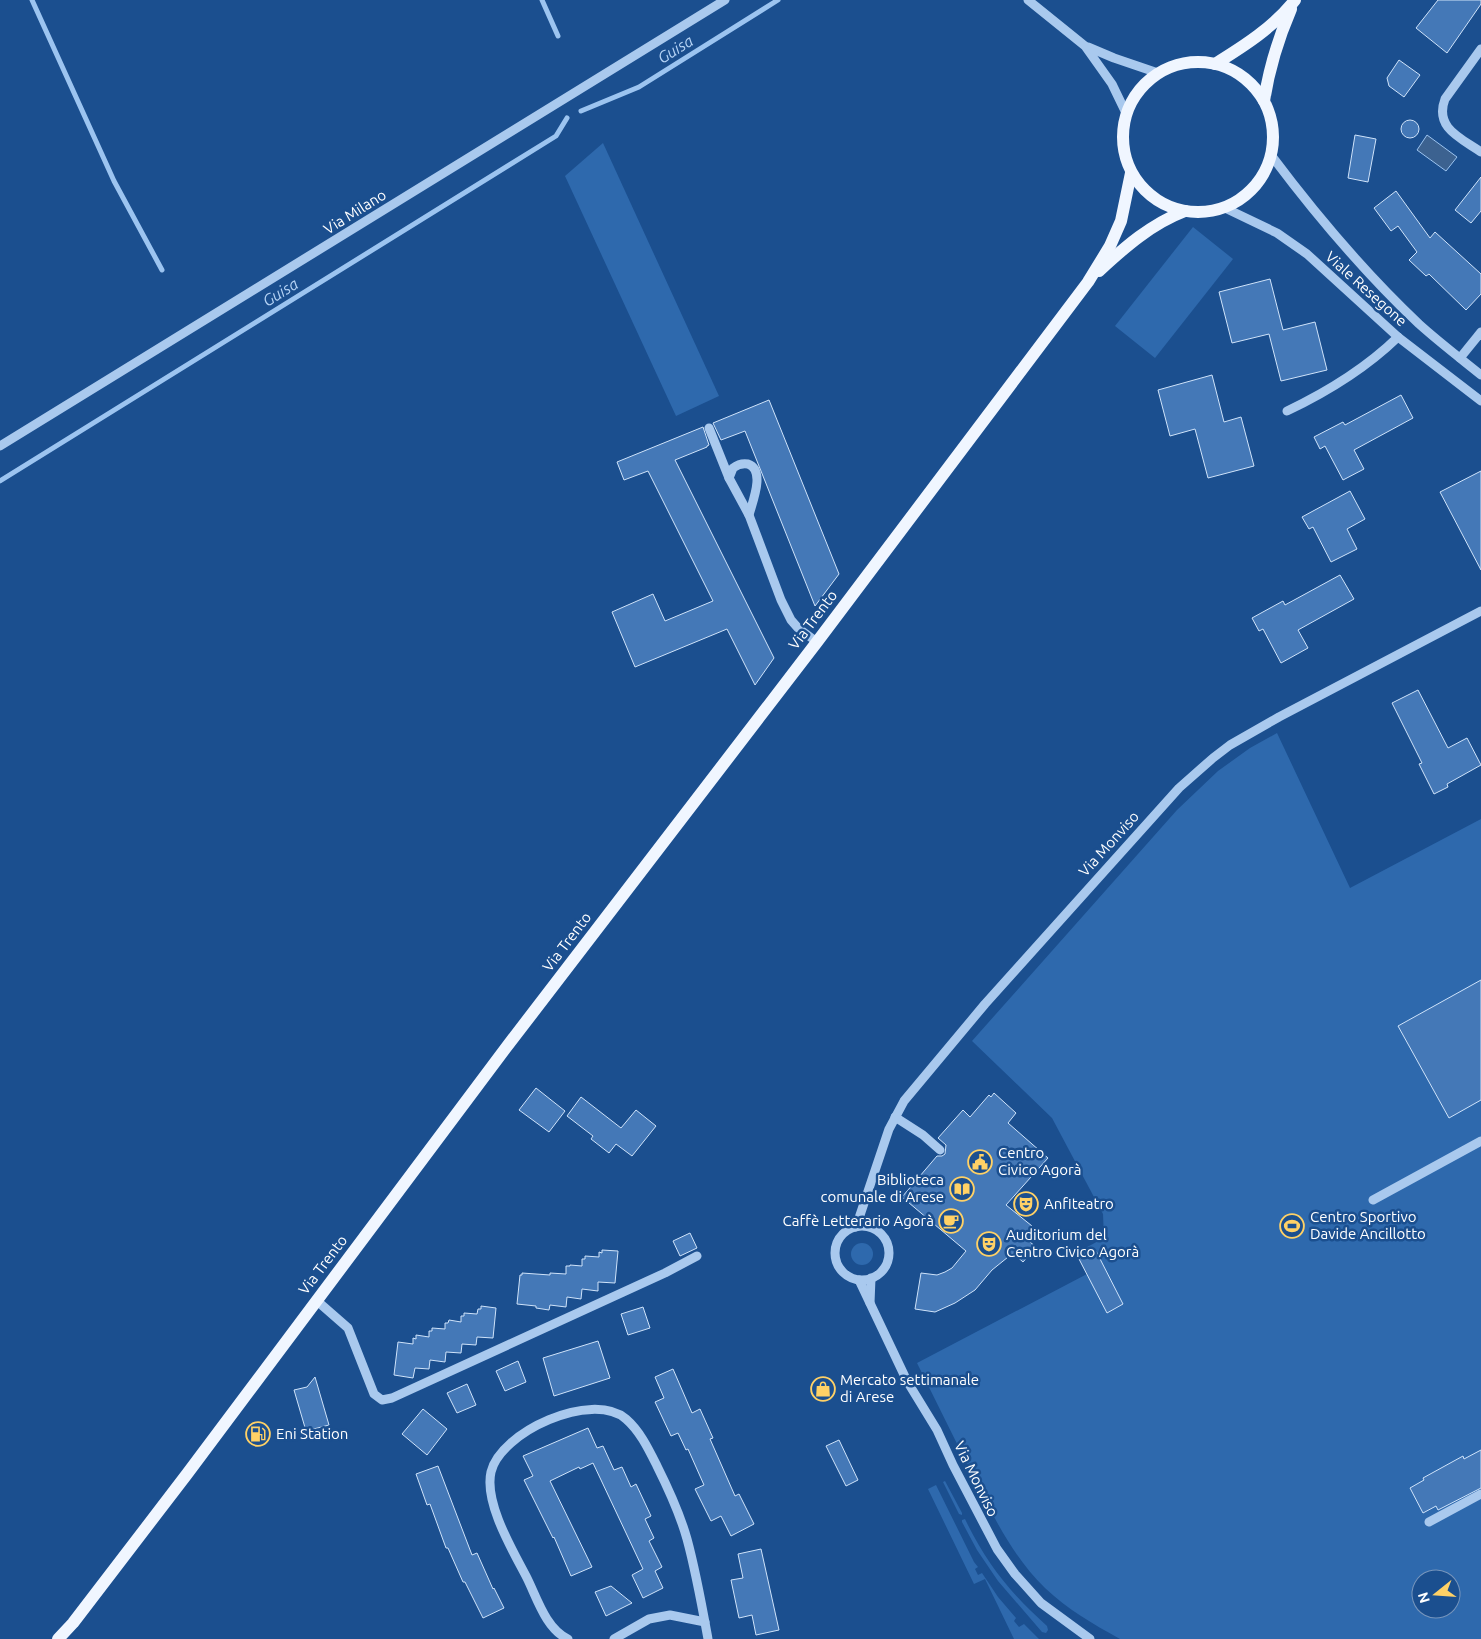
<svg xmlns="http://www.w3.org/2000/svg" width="1481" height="1639" viewBox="0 0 1481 1639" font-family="Ubuntu,sans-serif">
<rect width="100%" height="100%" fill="#1b4f8f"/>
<!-- green -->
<g fill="#2e69ad" fill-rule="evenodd">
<polygon points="603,143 719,396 676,416 565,176"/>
<polygon points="1193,227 1233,259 1155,358 1115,326"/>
<path d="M 1277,733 L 1350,888 L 1481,819 L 1481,1639 L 1120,1639 C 1093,1624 1067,1609 1045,1588 C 1011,1555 992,1513 971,1472 C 953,1436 935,1399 917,1363 L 1087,1274 L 1076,1253 L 1104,1238 L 1103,1214 L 1052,1118 L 972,1041 L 1177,810 L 1218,771 L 1250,748 ZM 1421,1579 L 1451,1579 L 1451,1609 L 1421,1609 Z"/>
<circle cx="862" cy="1254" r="11"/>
<polygon points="945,1481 962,1513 962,1515 959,1514 943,1482"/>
<polygon points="936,1485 974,1562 978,1567 975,1569 978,1575 982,1573 998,1597 1016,1618 1014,1621 1019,1627 1024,1624 1039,1639 1014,1639 985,1579 974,1584 928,1489"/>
<path d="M 965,1519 C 986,1563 1011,1594 1047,1626 L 1048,1630 L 1046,1633 L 1042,1632 L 998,1581 L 977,1550 L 962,1522 L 962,1520 Z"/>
</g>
<!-- water -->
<polygon fill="#3c6290" stroke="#9cc4f0" points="1427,135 1457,157 1446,171 1417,150"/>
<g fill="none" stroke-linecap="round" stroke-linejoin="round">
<!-- stream -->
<g stroke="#9cc4f0" stroke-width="5">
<polyline points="32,0 114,181 162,270"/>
<polyline points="542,0 558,36"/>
<polyline points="581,111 639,87 778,0"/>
<polyline points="0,481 556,136 567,118"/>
</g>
</g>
<!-- building -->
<g fill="#4478b7" stroke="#cfe3fa">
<polygon points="1438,0 1481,0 1481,4 1447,53 1416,28"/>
<polygon points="1399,60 1420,75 1404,97 1389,86 1387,78"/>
<circle cx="1410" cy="129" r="9"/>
<polygon points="1355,135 1376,139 1368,182 1348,178"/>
<polygon points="1481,177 1481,211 1471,223 1455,210"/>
<polygon points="1396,191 1430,238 1435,232 1481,274 1481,294 1466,310 1429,274 1426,276 1409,260 1417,252 1398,226 1391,231 1374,208"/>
<polygon points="1270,279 1283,330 1315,322 1327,370 1281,381 1269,334 1232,343 1219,292"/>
<polygon points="1212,375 1224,422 1241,417 1254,466 1208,478 1195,429 1170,436 1158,390"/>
<polygon points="1401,395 1413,418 1354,450 1364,469 1343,480 1325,446 1320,449 1314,437 1343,422 1345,425"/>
<polygon points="769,400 839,574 815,606 745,431 721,440 713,423"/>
<polygon points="703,427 709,445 707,446 707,447 675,460 774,658 755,685 727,629 635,667 612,612 653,594 665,621 713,601 648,471 624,480 617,462"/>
<polygon points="1481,471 1481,570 1440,492"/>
<polygon points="1350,491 1365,519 1347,529 1357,549 1331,562 1313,527 1309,529 1302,517"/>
<polygon points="1340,575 1354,599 1298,630 1308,648 1281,663 1263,629 1259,631 1252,618 1283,601 1285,605"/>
<polygon points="1418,690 1448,748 1467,738 1481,765 1447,784 1448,787 1434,794 1419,764 1422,763 1392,703"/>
<polygon points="1481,980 1481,1100 1449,1118 1398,1026"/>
<polygon points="536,1088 565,1111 549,1132 519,1110"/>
<polygon points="994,1093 1016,1113 1008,1123 1048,1158 1006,1205 1032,1226 1024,1237 1036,1247 1023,1262 1013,1253 992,1270 975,1290 955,1303 935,1312 915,1309 921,1273 937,1275 945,1272 952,1268 966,1251 902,1197 937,1156 942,1156 945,1154 946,1145 938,1138 963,1110 970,1117 989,1095 991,1097"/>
<polygon points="581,1097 621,1128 636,1110 656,1126 632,1156 616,1144 609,1153 591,1139 593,1136 567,1116"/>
<polygon points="690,1233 697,1248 680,1256 673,1241"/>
<polygon points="602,1250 618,1251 615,1283 598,1282 598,1291 582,1289 581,1299 567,1297 566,1307 550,1305 549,1310 536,1308 536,1306 517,1304 520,1275 522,1275 522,1273 550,1275 550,1273 566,1274 566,1266 570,1266 570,1265 582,1266 582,1259 585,1259 585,1256 599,1257 599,1252 602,1253"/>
<polygon points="1096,1251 1123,1304 1107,1313 1079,1259"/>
<polygon points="481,1306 496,1308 493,1338 477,1337 476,1345 462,1344 461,1353 446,1352 445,1362 430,1360 429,1369 415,1368 413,1378 394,1375 398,1342 413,1344 413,1338 416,1339 416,1335 429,1337 429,1331 432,1331 432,1328 445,1329 445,1323 448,1323 449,1320 461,1322 461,1316 464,1316 464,1313 477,1314 478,1309 481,1309"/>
<polygon points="643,1307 650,1328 628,1335 621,1314"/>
<polygon points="598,1341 610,1378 554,1396 543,1358"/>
<polygon points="518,1361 526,1382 505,1391 496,1371"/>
<polygon points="673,1369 692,1413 700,1409 713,1438 710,1439 735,1496 739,1494 754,1524 731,1536 721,1516 711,1521 695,1489 704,1485 688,1449 686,1450 678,1433 671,1436 655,1402 664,1398 655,1377"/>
<polygon points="315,1377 329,1425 306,1431 294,1390 307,1387"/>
<polygon points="467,1384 476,1405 457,1413 447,1393"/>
<polygon points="423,1409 447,1429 427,1455 402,1434"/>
<polygon points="588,1428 597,1448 603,1446 614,1470 622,1467 631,1487 636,1484 651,1516 645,1519 654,1538 649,1541 662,1567 655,1571 663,1588 643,1598 632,1575 643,1569 593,1463 580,1469 579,1467 550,1481 592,1567 571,1576 554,1537 553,1538 524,1480 533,1476 523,1456"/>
<polygon points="839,1440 858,1480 846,1486 826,1446"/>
<polygon points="1481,1450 1481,1488 1438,1510 1436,1506 1423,1513 1410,1488 1424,1480 1423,1478 1463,1456 1464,1459"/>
<polygon points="438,1466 472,1555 477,1553 493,1589 494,1588 504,1608 483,1618 465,1582 463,1582 448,1548 446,1548 430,1504 427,1505 416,1474"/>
<polygon points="761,1549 779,1630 756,1635 752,1615 739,1618 731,1580 743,1578 738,1554"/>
<polygon points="611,1586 632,1603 606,1616 595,1592"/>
</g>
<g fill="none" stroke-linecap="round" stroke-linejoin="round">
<!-- minor -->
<g stroke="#a9c9ee" stroke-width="9">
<polyline points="1028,0 1085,46 1112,84 1126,113"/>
<polyline points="1088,47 1114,58 1158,73"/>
<path d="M 1481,49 L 1445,99 C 1434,128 1461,138 1481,152"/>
<path d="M 1271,155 C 1316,215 1365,273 1419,324 C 1439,342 1460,358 1481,375"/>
<polyline points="1225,208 1277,233 1307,254 1398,337 1481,401"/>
<polyline points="1460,358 1481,332"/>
<path d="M 1287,411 C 1327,392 1366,368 1398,337"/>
<polyline points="709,428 729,478 749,515 781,600 791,620 798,628 817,642"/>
<polyline points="0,446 725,0"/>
<path d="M 729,478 L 733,468 C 737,465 743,463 748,464 C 766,470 752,503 749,515"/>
<polyline points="895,1117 923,1135 940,1150"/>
<polyline points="1373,1200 1481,1141"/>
<circle cx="862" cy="1253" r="27"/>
<polyline points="856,1227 889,1129 904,1101 985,1004 1179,788 1213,758 1230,745 1279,717 1481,611"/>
<polyline points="859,1280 907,1381 937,1430 953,1465 997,1549 1015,1574 1041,1603 1090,1639"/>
<polyline points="316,1300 348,1328 374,1394 382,1400 392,1398 665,1273 697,1256"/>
<polyline points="870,1303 871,1278"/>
<polyline points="1429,1522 1481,1494"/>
<path d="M 568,1639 C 546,1629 537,1598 527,1578 C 513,1551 484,1503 491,1472 C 500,1432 592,1390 626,1419 C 640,1431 649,1450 657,1466 C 669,1490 680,1514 687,1539 C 696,1572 702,1606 708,1639"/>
<polyline points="614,1639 649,1619 670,1615 705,1622"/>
</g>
<!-- major -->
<g stroke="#f0f6ff" stroke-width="12">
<circle cx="1198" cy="137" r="75"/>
<path d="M 1215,64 C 1244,46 1274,27 1295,0"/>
<path d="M 1264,101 C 1269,69 1278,39 1291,9"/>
<path d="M 1099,271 C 1125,247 1151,224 1185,211"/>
<polyline points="58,1639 73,1623 187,1474 505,1049 817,642 1088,282 1110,246 1121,221 1131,173"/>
</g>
</g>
<!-- icons -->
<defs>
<g id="civic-ring" transform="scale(1.25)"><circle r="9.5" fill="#1b4f8f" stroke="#ffd166" stroke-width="1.5"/><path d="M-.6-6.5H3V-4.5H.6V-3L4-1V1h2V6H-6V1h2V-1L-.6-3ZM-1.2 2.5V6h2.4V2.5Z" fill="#ffd166"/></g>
<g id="library-ring" transform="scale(1.25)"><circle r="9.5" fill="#1b4f8f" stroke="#ffd166" stroke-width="1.5"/><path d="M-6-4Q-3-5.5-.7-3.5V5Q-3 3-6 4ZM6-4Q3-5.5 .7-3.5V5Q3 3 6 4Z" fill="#ffd166"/></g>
<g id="theatre-ring" transform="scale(1.25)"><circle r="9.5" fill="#1b4f8f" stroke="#ffd166" stroke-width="1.5"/><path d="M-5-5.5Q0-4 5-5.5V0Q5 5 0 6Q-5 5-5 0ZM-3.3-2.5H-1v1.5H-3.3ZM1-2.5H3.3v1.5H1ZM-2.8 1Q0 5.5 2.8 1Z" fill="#ffd166"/></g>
<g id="cafe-ring" transform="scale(1.25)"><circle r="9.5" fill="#1b4f8f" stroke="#ffd166" stroke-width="1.5"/><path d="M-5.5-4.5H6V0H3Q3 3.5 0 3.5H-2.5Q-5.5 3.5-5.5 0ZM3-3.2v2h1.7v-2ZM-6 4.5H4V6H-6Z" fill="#ffd166"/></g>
<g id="stadium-ring" transform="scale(1.25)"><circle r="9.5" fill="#1b4f8f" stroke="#ffd166" stroke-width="1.5"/><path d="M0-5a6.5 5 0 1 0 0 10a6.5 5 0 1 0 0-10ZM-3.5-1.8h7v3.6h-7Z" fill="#ffd166"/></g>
<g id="shop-ring" transform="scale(1.25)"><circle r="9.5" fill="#1b4f8f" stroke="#ffd166" stroke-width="1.5"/><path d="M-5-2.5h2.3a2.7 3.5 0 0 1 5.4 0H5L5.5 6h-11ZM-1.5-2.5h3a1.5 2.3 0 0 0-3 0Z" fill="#ffd166"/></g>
<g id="fuel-ring" transform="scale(1.25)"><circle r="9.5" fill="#1b4f8f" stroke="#ffd166" stroke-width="1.5"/><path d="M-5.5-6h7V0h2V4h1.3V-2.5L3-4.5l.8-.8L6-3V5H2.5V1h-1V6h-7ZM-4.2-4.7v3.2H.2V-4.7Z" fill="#ffd166"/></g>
</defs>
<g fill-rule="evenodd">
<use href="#civic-ring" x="980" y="1162"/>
<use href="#library-ring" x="962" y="1189"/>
<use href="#theatre-ring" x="1026" y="1204"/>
<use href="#cafe-ring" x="951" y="1221"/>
<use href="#stadium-ring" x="1292" y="1226"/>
<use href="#theatre-ring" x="989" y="1244"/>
<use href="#shop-ring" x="823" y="1389"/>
<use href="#fuel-ring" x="258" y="1434"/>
</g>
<g text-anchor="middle" stroke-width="5" stroke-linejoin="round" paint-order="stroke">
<!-- street labels -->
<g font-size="15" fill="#fff" stroke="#1b4f8f">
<text transform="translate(355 212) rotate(-32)" y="5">Via Milano</text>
<text transform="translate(1366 289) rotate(42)" y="5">Viale Resegone</text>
<text transform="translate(813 620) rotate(-53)" y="5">Via Trento</text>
<text transform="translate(1109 844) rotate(-48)" y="5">Via Monviso</text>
<text transform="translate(567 942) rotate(-53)" y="5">Via Trento</text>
<text transform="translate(323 1265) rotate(-53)" y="5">Via Trento</text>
<text transform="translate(976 1479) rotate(64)" y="5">Via Monviso</text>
</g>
<!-- poi labels -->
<g font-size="15" fill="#fff" stroke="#1b4f8f" text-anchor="start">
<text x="998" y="1158">Centro<tspan x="998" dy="17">Civico Agorà</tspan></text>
<text x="944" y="1185" text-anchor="end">Biblioteca<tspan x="944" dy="17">comunale di Arese</tspan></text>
<text x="1044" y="1209">Anfiteatro</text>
<text x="1310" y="1222">Centro Sportivo<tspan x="1310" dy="17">Davide Ancillotto</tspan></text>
<text x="934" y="1226" text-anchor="end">Caffè Letterario Agorà</text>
<text x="1006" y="1240">Auditorium del<tspan x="1006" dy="17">Centro Civico Agorà</tspan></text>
<text x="840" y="1385">Mercato settimanale<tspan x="840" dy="17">di Arese</tspan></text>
<text x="276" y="1439">Eni Station</text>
</g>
<!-- water labels -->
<g font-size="16" font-style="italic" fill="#b5d3f5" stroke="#1b4f8f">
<text transform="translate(675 49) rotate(-32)" y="6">Guisa</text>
<text transform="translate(280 292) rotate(-32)" y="6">Guisa</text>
</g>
</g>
<!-- north arrow -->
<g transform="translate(1436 1594) rotate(253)"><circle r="24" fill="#1b4f8f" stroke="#7695bc"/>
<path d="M0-4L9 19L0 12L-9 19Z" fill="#ffd166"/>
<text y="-8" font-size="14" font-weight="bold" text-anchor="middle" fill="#ffffff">N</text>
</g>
</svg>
